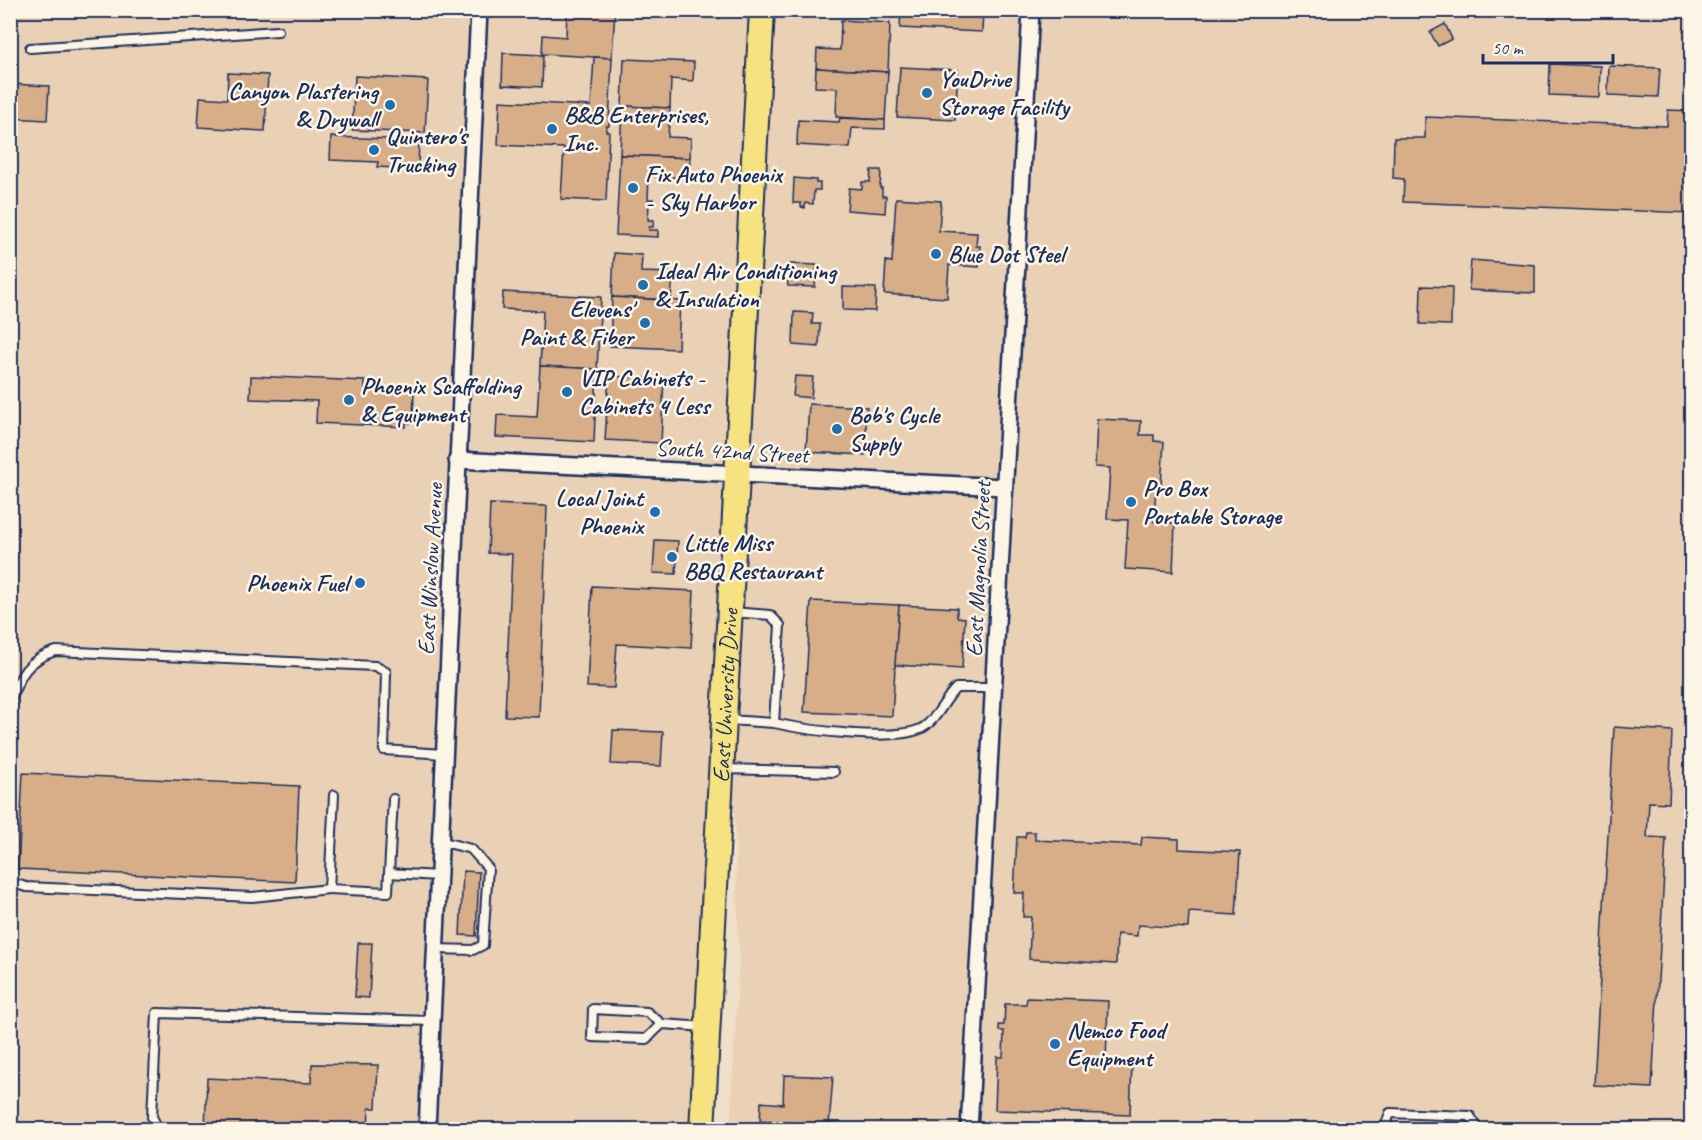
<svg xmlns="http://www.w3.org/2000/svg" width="1702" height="1140" viewBox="0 0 1702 1140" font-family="Caveat,sans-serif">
<rect width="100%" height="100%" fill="#f1e0c9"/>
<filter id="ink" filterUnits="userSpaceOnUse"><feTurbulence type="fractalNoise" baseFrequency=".0167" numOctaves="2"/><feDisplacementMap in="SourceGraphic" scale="12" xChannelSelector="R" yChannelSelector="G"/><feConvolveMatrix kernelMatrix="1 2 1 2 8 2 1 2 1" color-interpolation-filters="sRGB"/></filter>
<g filter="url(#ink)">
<!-- built -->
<polygon fill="#ead1b6" points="10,11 1691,11 1691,1129 730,1129 739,954 724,484 689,1129 11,1129"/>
<!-- building -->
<g fill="#d8ae89" stroke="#1b2f5e" stroke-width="1.5">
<polygon points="567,10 615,10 612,58 542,54 543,35 566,37"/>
<polygon points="669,10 721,10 720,18 669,16"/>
<polygon points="901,10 983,10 982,32 900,28"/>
<polygon points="841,20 890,23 888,72 816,68 817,49 840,50"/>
<polygon points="1445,24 1452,39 1438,46 1430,32"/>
<polygon points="503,53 543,55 542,87 502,85"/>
<polygon points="594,57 612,58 609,126 606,126 606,131 609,132 606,201 561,199 564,148 498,145 500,101 591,106"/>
<polygon points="624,59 694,62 693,81 671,79 670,108 622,106"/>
<polygon points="1550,64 1600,66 1599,97 1549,95"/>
<polygon points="1609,66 1660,68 1658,97 1608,95"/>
<polygon points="900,67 958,70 955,120 897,117"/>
<polygon points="816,68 888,72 885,120 836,117 837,88 815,87"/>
<polygon points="228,73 268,75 265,131 198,127 200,97 227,99"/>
<polygon points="355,76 428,80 425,133 352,130"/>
<polygon points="10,84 49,86 47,120 10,118"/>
<polygon points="622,106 670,108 668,137 691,138 690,158 620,155"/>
<polygon points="1668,110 1692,111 1692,213 1403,202 1404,179 1393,178 1394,138 1425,138 1425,117 1667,126"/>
<polygon points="840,118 885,120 885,129 852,128 850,148 797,145 798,120 839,122"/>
<polygon points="331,137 419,140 418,169 377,167 378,162 330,160"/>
<polygon points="620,155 690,158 689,178 649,176 648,199 653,199 653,204 649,204 648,220 654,220 653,227 649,227 649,230 658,230 658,237 616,235"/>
<polygon points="871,170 881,170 880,188 882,188 882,196 886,196 885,213 847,210 849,188 862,189 862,182 870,182"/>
<polygon points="794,178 816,180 816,183 820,183 820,190 814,190 813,204 805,203 805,208 801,207 801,203 793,203"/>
<polygon points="896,198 941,201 939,231 977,233 976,246 980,246 979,267 949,265 947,298 884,294 886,261 892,262"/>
<polygon points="614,253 642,255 641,272 673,273 671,300 612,297"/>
<polygon points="1471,260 1535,265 1535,293 1469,290"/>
<polygon points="790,264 817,265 815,287 788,286 786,267 790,267"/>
<polygon points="1421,286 1452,287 1451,325 1420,324"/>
<polygon points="843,287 876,288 875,311 843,310"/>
<polygon points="503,292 601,297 597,369 540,366 543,311 502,309"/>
<polygon points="612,297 680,301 678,349 610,346"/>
<polygon points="794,312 813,313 812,324 820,324 819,347 793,345"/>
<polygon points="540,366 597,369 594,442 496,437 497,415 537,417"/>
<polygon points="251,376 365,381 365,389 414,391 413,423 406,423 406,427 316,423 317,401 250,399"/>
<polygon points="609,376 664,379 661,443 605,440"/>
<polygon points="795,376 813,377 811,398 793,396"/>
<polygon points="809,404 867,407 865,455 806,452"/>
<polygon points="1097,419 1141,421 1140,435 1154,435 1154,441 1164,442 1161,486 1156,485 1154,522 1175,523 1173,572 1125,569 1128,520 1107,519 1110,468 1095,467"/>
<polygon points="490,504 547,506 539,717 505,716 512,554 488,553"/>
<polygon points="655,540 678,541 676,574 653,573"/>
<polygon points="592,586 694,591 691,648 617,644 614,688 587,687"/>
<polygon points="811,601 899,605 892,716 804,712"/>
<polygon points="899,605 957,608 957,617 965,618 962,669 895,665"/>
<polygon points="1614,727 1672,731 1669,803 1649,802 1647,837 1666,838 1652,1088 1594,1085"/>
<polygon points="613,730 663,732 661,766 611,764"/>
<polygon points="23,773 299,786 295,882 18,869"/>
<polygon points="1026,832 1035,832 1035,840 1141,845 1142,837 1179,839 1179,849 1240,852 1236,915 1189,912 1188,928 1138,925 1137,936 1117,934 1116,964 1029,959 1031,917 1023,917 1024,893 1014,893 1017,837 1025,837"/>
<polygon points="463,871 479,872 476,936 460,935"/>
<polygon points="358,943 372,943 369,998 355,997"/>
<polygon points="1027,998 1108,1001 1106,1062 1132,1063 1130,1115 995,1110 997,1057 1003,1057 1004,1031 999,1031 999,1025 1004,1025 1005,1004 1026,1004"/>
<polygon points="312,1064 378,1065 376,1108 369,1108 368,1130 205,1130 207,1078 311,1083"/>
<polygon points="784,1075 833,1077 829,1125 760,1121 761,1102 783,1104"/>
<polygon points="783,1123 829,1125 829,1130 782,1130"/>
<polygon points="619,1124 652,1126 651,1130 619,1130"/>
</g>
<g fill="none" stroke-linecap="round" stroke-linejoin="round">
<!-- lane casing -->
<g stroke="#1b2f5e" stroke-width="12">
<g id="lane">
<polyline points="30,48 278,31"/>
<path d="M 10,702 C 19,676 28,659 56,651 L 375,666 L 386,672 L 384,750 L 444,754"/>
<polyline points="728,720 774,723 780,625 770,615 732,612"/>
<path d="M 774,723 C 805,730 899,743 924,727 C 937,719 945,699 956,688 L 993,688"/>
<polyline points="724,769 834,772"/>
<polyline points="334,795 329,889 388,892 389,873"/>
<polyline points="393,799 389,873 438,876"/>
<polyline points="10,882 26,887 252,897 329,889"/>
<polyline points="435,949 473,950 483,945 488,868 471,849 440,841"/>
<polyline points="662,1024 646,1039 592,1037 593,1009 647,1012 662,1024 706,1027"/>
<polyline points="159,1130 152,1117 157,1013 432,1021"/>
<polyline points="1384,1130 1390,1113 1470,1116 1479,1130"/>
</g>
</g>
<!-- street casing -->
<g stroke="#1b2f5e" stroke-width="20">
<g id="street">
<polyline points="457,460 1005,487"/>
<polyline points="427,1130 479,10"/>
<polyline points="969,1130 1031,10"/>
</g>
</g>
<!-- primary casing -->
<g stroke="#1b2f5e" stroke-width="28">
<g id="primary">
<path id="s1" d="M 702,1130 L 762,10"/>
</g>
</g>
<!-- lane -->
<use href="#lane" stroke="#fcf5e5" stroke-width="8"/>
<!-- street -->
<use href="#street" stroke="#fcf5e5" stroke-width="15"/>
<!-- primary -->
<use href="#primary" stroke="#f6e281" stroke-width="24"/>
</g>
</g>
<!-- markers -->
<g fill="#1f6fb2" stroke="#fcf5e5" stroke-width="2">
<circle cx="927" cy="93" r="6"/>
<circle cx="390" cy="105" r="6"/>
<circle cx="552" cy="129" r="6"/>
<circle cx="374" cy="150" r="6"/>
<circle cx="633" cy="188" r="6"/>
<circle cx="936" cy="254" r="6"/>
<circle cx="643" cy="285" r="6"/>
<circle cx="645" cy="323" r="6"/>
<circle cx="567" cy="392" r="6"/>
<circle cx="349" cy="400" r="6"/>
<circle cx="837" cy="429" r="6"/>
<circle cx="1131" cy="502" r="6"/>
<circle cx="655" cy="512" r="6"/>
<circle cx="672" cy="557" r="6"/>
<circle cx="360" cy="583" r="6"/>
<circle cx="1055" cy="1044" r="6"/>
</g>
<g text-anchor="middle" stroke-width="5" stroke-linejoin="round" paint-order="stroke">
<!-- poi labels -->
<g font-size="24" font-weight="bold" fill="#1b2f5e" stroke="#fcf5e5" text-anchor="start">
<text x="939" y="87">YouDrive<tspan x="939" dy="28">Storage Facility</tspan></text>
<text x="378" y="99" text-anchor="end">Canyon Plastering<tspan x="378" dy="28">&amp; Drywall</tspan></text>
<text x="564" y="123">B&amp;B Enterprises,<tspan x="564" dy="28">Inc.</tspan></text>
<text x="386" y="144">Quintero's<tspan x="386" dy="28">Trucking</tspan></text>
<text x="645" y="182">Fix Auto Phoenix<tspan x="645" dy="28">- Sky Harbor</tspan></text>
<text x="948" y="262">Blue Dot Steel</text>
<text x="655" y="279">Ideal Air Conditioning<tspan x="655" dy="28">&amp; Insulation</tspan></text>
<text x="633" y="317" text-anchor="end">Elevens'<tspan x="633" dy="28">Paint &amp; Fiber</tspan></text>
<text x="579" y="386">VIP Cabinets -<tspan x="579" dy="28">Cabinets 4 Less</tspan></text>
<text x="361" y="394">Phoenix Scaffolding<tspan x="361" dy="28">&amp; Equipment</tspan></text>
<text x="849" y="423">Bob's Cycle<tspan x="849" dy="28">Supply</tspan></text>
<text x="1143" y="496">Pro Box<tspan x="1143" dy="28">Portable Storage</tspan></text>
<text x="643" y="506" text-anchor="end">Local Joint<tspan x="643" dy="28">Phoenix</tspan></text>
<text x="684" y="551">Little Miss<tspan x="684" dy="28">BBQ Restaurant</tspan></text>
<text x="348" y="591" text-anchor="end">Phoenix Fuel</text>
<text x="1067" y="1038">Nemco Food<tspan x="1067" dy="28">Equipment</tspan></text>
</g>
<!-- street labels -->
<g font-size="24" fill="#1b2f5e" stroke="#fcf5e5">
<text transform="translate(732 451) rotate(3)" y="8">South 42nd Street</text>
<text transform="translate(430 569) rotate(-87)" y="8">East Winslow Avenue</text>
<text transform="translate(978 569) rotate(-87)" y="8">East Magnolia Street</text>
<text dy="8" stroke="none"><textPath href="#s1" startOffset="435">East University Drive</textPath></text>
</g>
</g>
<!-- margin -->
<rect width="1702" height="1140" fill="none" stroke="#fcf5e5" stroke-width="36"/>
<rect x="18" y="18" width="1666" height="1104" fill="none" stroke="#1b2f5e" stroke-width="2" filter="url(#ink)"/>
<!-- scale -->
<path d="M1483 54v9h130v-9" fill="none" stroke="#1b2f5e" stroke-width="3"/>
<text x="1492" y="54" font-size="18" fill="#1b2f5e" stroke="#fcf5e5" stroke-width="4.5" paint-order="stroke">50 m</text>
</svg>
